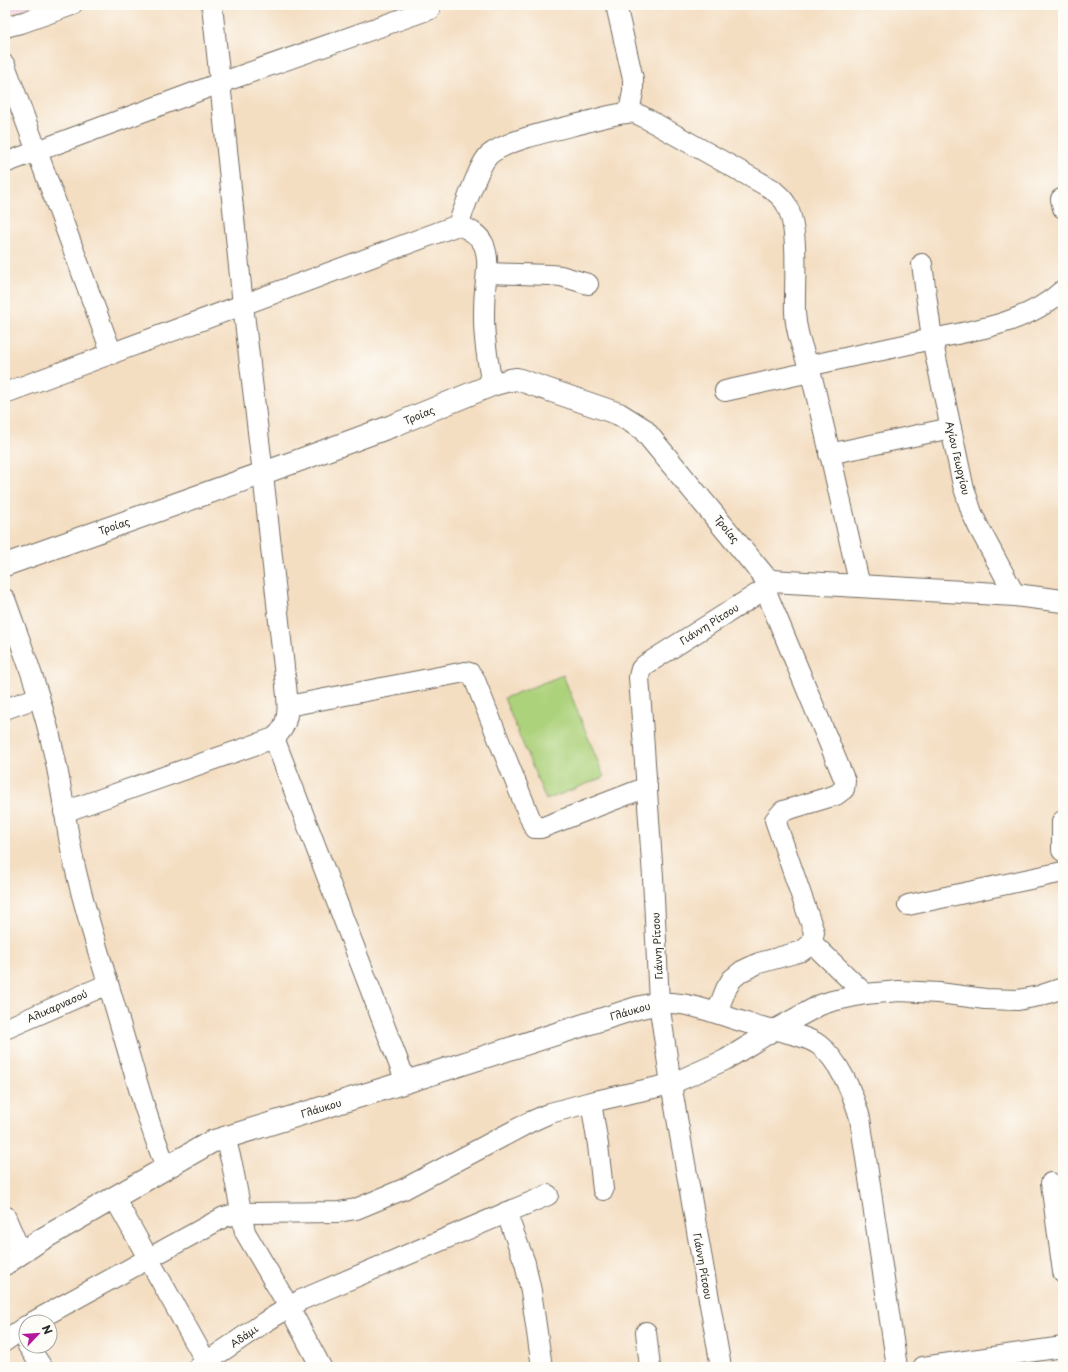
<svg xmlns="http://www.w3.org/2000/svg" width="1068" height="1372" viewBox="0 0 1068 1372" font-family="'Playpen Sans',sans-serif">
<rect width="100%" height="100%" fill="#fdfcf7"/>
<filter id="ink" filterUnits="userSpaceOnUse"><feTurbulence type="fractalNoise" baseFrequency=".025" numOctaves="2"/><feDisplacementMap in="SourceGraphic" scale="8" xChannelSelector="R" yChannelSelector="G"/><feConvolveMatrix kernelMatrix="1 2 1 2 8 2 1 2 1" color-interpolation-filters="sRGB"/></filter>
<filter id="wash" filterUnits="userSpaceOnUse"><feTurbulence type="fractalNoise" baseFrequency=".012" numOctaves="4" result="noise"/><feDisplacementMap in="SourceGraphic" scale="16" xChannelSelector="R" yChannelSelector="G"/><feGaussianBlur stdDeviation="0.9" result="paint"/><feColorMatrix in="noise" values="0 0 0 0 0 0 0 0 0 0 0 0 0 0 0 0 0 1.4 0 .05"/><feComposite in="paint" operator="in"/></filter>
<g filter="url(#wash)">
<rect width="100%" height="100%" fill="#f4dec2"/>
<!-- built -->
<polygon fill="#efd0e5" points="5,5 35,5 5,15"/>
<!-- green -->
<polygon fill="#add27c" stroke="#6c7e54" points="563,675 604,777 546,800 504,698"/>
</g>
<g filter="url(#ink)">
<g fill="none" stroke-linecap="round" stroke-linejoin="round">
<!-- street casing -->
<g stroke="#716a60" stroke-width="22">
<g id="street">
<polyline points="616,5 633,79 633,92 629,112"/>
<polyline points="5,27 24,22 72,5"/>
<polyline points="5,65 112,354"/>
<polyline points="5,163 220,83 430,9 429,5"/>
<polyline points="1061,199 1063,208"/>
<path d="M 458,225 C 469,229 479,234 484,245 C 490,261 486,275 485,291 C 484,300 484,309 484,318 C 484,341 488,363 492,385"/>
<polyline points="922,264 932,339 963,485 972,513 979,528 1015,595"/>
<polyline points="487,273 550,275 561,276 588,284"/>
<path d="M 808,366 C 848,357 888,349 927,340 C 975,330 1026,324 1063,290"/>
<polyline points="725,391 810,372"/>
<path d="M 5,393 L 458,225 L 460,219 C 466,205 479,164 489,155 C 506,140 559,129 583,123 C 597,119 613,114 628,113 C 634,112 642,116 647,119 L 772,189 C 777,194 783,198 786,204 C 800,229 794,283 795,312 C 796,337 807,358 813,382 C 830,450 844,518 860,586"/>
<polyline points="829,454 951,428"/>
<path d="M 5,599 C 23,650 43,701 54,754 C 63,792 66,830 75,867 C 85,912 100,956 113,1000 C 130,1056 144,1113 166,1167"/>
<polyline points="288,706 465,672 470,673 474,678 532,823 535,828 541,828 647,787"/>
<polyline points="5,709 39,697"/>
<polyline points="274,738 406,1082"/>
<path d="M 64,812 L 274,738 C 291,725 288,704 286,686 L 263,474 L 243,305 L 212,5"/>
<polyline points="908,905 1063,872"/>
<polyline points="812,943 865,994"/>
<path d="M 659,1003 C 693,1001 722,1017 754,1025 C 772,1030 804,1034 819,1045 C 839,1060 853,1094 860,1118 L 897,1367"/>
<polyline points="717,1012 726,989 732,979 742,971 759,963 802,951 812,943 814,932 775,820 783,811 836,795 844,789 845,781 765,589 771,581"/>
<polyline points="5,1029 108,984"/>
<polyline points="591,1102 598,1145 603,1190"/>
<polyline points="225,1137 232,1164 245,1232 289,1307 321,1367"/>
<polyline points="1051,1183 1063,1272"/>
<polyline points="114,1197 209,1367"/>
<polyline points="506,1212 525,1263 531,1291 542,1367"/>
<polyline points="5,1216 21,1253"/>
<polyline points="33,1322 224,1217 240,1213 338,1212 356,1209 404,1189 530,1122 550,1113 591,1102 671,1084 725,1060 774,1030 820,1005 832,1001 865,994 899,991 939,993 985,999 1018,1000 1039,996 1063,988"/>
<polyline points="646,1332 650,1367"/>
<polyline points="5,1341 26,1326"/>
<polyline points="28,1346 42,1367"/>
<polyline points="199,1367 265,1322 301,1300 548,1195"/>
<polyline points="721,1367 671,1084 659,1003 653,877 639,677 641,669 645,665 765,589"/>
<polyline points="923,1367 1063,1347"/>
</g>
</g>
<!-- secondary casing -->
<g stroke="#716a60" stroke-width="24">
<g id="secondary">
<polyline points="5,565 297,461 392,426 492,385 510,380 517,379 619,414 643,429 764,576 771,581 1015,595 1063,601"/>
<polyline points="1063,822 1063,850"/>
<polyline points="5,1264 39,1241 211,1142 406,1082 637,1008 659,1003"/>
</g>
</g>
<!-- street -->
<use href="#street" stroke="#fff" stroke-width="20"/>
<!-- secondary -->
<use href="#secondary" stroke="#fff" stroke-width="22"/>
</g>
</g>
<g text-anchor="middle" stroke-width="3" stroke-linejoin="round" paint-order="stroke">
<!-- street labels -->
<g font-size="10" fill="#2b2b2b" stroke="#fdfcf7">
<text transform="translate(419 415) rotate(-22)" y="4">Τροίας</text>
<text transform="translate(958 458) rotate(77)" y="4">Αγίου Γεωργίου</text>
<text transform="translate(114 526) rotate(-19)" y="4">Τροίας</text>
<text transform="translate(727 529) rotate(51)" y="4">Τροίας</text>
<text transform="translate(709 624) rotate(-32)" y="4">Γιάννη Ρίτσου</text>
<text transform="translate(657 946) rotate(-93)" y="4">Γιάννη Ρίτσου</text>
<text transform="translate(57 1006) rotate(-24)" y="4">Αλικαρνασού</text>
<text transform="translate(630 1011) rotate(-16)" y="4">Γλάυκου</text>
<text transform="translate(321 1108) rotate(-17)" y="4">Γλάυκου</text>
<text transform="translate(703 1266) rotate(80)" y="4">Γιάννη Ρίτσου</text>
<text transform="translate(244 1336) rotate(-35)" y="4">Αδάμι</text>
</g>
</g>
<!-- margin -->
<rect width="1068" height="1372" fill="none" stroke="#fdfcf7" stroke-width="20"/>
<!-- north arrow -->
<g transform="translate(38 1334) rotate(65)"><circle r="19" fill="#fdfcf7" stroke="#a9a8a5"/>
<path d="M0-3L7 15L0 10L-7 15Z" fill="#b5179e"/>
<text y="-6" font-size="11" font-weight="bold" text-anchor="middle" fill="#2b2b2b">N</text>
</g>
</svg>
